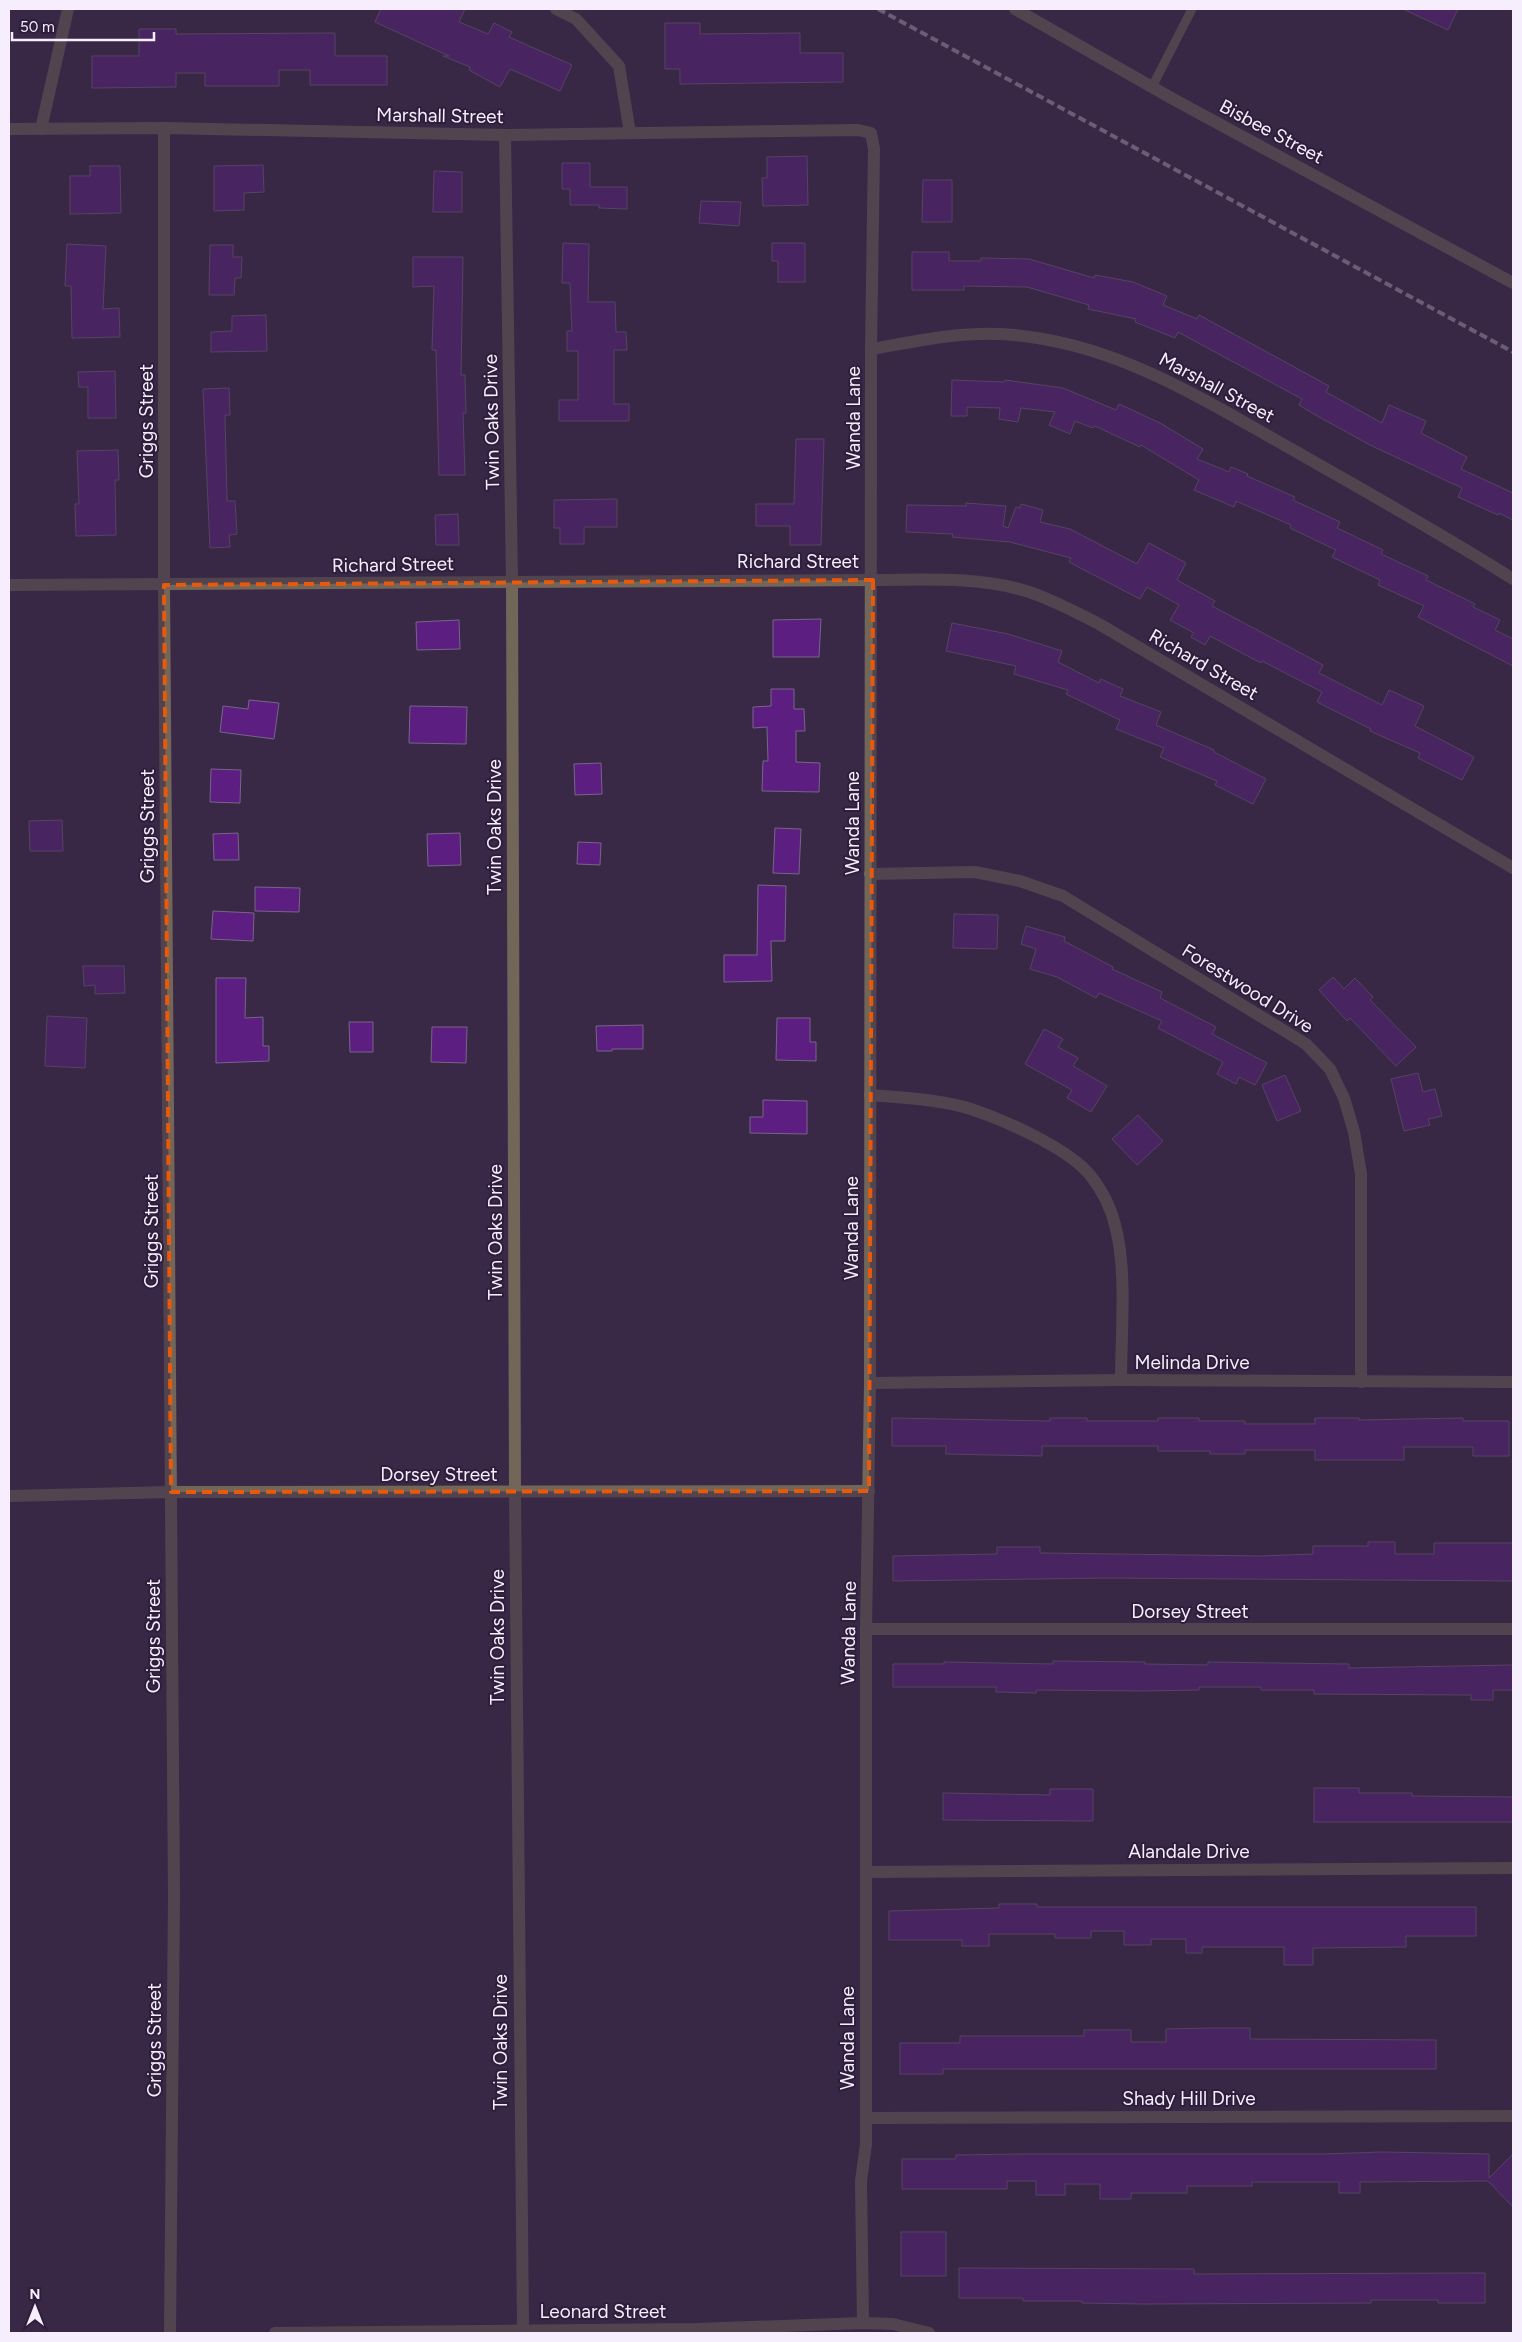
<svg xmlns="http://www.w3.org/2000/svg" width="1522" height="2342" viewBox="0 0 1522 2342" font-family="Figtree,sans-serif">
<rect width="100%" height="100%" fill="#392846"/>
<!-- building -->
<g fill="#5c1f81" stroke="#776587">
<polygon points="381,9 465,9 459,22 488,34 494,23 512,32 509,37 572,65 560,91 510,69 500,87 469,70 470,67 443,56 449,56 375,22"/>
<polygon points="1403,9 1458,9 1448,30"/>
<polygon points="665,23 700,23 700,34 800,33 800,53 843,53 843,82 680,84 680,69 665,69"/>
<polygon points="139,29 176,29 176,34 335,33 335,56 387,56 387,85 310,85 310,70 279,70 279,86 205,86 205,73 176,73 176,87 92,88 92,56 139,56"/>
<polygon points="807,156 808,205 763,206 762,178 767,178 767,157"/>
<polygon points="562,163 590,163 590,187 627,187 627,209 599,208 599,205 570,205 570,189 562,189"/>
<polygon points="263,165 264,192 244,193 244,210 214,211 214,166"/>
<polygon points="90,166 120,166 121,213 70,214 70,176 90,176"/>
<polygon points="434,171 462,172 462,212 433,212"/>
<polygon points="923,180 952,180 952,222 922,222"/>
<polygon points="701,201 741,202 739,226 699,223"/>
<polygon points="563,243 589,244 588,302 615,302 616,332 626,332 627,350 614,350 614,404 629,404 629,421 559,421 559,400 578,400 578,351 567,351 567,331 572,331 570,283 562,283"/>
<polygon points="772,243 805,243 805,282 778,282 778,261 772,261"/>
<polygon points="67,244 106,246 103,309 119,308 120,337 72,338 71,286 65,286"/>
<polygon points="210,245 233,245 233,257 242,257 241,278 235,278 234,295 209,295"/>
<polygon points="912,252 949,252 949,261 981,261 981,258 1029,259 1094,278 1095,275 1133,282 1167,296 1163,305 1197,319 1199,315 1329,386 1326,392 1382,423 1389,405 1426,421 1421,433 1467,457 1461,469 1513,493 1513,520 1499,513 1498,515 1458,497 1462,488 1370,445 1321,418 1299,405 1302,399 1178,332 1175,338 1135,322 1136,319 1088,309 1089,305 1027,287 964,286 964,290 912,290"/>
<polygon points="413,257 463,257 461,375 465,375 466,413 463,413 465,475 439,475 436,350 432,350 434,286 413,287"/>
<polygon points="266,315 267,351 211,352 211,332 232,331 232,316"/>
<polygon points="115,371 116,418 88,418 88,387 79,387 78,372"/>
<polygon points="952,380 1004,382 1005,380 1063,388 1116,410 1119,404 1160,423 1203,449 1197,459 1229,472 1231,467 1248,474 1247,476 1295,497 1293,500 1340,522 1337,528 1383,550 1381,554 1428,576 1426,580 1475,604 1473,607 1500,620 1495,630 1513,639 1513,666 1418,617 1424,606 1378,585 1380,580 1332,557 1336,550 1290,528 1291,525 1236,501 1234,507 1194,490 1199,480 1141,445 1140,447 1095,426 1093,428 1075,421 1070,434 1049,425 1055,412 1021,408 1018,422 999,419 1000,408 967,407 967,416 951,416"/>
<polygon points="229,388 230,415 225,415 227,501 235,501 237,534 229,535 230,547 210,548 203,389"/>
<polygon points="796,439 824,439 821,545 790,545 790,526 756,526 756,504 794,504"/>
<polygon points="118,450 119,480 115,480 116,535 76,536 75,504 79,504 77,451"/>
<polygon points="617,499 617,527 584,527 584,544 560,544 560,528 554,528 554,500"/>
<polygon points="966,503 1006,506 1003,526 1008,528 1016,507 1020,508 1021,504 1043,510 1040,522 1070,529 1137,564 1149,543 1186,563 1177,580 1215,601 1212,606 1323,665 1319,673 1382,705 1389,690 1424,706 1415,726 1474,757 1462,780 1418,758 1420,753 1370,731 1371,729 1317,702 1322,692 1262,661 1261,663 1210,636 1205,645 1191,637 1194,633 1170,620 1179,605 1147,587 1140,599 1069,562 1071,558 1010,542 952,537 953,534 906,532 907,505 966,506"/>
<polygon points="458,514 459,545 436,545 435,515"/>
<polygon points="821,619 819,657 773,657 773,620"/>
<polygon points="459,620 460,649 417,650 416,622"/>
<polygon points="952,623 1008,634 1062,651 1058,662 1099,683 1101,679 1123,689 1120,696 1161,712 1156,725 1214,750 1214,752 1266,779 1253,804 1215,785 1217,781 1160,757 1164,748 1116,729 1120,720 1066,694 1068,690 1014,674 1016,666 946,651"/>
<polygon points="771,689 794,689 794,709 804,709 805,731 796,731 796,762 820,763 819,792 762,791 763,761 768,761 767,727 753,728 753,707 771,706"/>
<polygon points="249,700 279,703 274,739 220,732 223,706 248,709"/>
<polygon points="410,706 467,707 466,744 409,743"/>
<polygon points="601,763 602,794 575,795 574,764"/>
<polygon points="211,769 241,770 240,803 210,802"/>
<polygon points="62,820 63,851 30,851 29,821"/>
<polygon points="775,828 801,829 799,874 773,873"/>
<polygon points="238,833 239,860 214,860 213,834"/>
<polygon points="460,833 461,865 428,866 427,834"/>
<polygon points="578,842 601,843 600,865 577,864"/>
<polygon points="758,885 786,886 785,941 771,941 772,981 724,982 724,955 757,955"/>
<polygon points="255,887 300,888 299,912 255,911"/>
<polygon points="213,911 254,913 253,941 211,939"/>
<polygon points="954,914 998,915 997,949 953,948"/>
<polygon points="1026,926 1065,937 1064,941 1113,967 1112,969 1162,992 1160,998 1216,1027 1212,1034 1267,1063 1255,1085 1239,1077 1236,1084 1217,1074 1223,1062 1158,1028 1162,1021 1099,993 1096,998 1057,977 1030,969 1036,949 1021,944"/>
<polygon points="83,966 124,966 125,993 95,994 95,985 84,986"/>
<polygon points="1333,977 1344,989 1355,978 1373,997 1370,1000 1416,1047 1396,1066 1350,1018 1347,1021 1319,990"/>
<polygon points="216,978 246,978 245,1018 263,1017 263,1046 269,1046 269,1061 216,1063"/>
<polygon points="47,1016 87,1018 85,1068 45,1066"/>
<polygon points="777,1018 810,1018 810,1042 816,1042 816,1061 776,1060"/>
<polygon points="349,1022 373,1022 373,1052 350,1052"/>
<polygon points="643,1025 643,1049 612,1049 612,1051 597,1051 596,1026"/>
<polygon points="432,1027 467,1027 466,1063 431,1062"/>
<polygon points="1044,1029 1063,1039 1058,1047 1078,1058 1073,1066 1107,1086 1091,1112 1067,1098 1072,1090 1025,1064"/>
<polygon points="1418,1073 1423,1092 1435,1089 1442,1116 1428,1119 1430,1125 1404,1131 1391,1079"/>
<polygon points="1285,1075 1301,1111 1277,1121 1262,1085"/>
<polygon points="763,1100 807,1101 807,1134 750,1133 750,1117 763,1117"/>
<polygon points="1138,1115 1163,1141 1137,1165 1112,1139"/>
<polygon points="892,1418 1050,1421 1050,1418 1087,1418 1087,1421 1158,1421 1158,1418 1199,1418 1199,1421 1245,1421 1245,1424 1315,1424 1315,1418 1359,1418 1359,1420 1463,1418 1463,1421 1509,1421 1509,1456 1473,1456 1473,1447 1404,1447 1404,1460 1315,1460 1315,1450 1245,1450 1245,1454 1210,1454 1210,1451 1158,1451 1158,1446 1042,1446 1042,1456 946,1454 946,1446 892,1446"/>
<polygon points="1368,1542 1395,1542 1395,1554 1434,1554 1434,1543 1513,1543 1513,1581 1107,1578 893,1581 893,1556 997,1554 997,1547 1040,1547 1040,1553 1261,1556 1313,1554 1313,1546 1368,1546"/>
<polygon points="1053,1661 1145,1662 1145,1664 1208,1665 1208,1662 1349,1664 1349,1668 1513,1665 1513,1690 1493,1690 1493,1700 1471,1700 1471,1695 1314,1694 1314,1690 1261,1690 1261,1687 1199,1687 1199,1690 1145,1691 1036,1690 1036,1693 996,1692 996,1687 893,1687 893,1664 944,1664 944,1662 1053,1664"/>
<polygon points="1314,1788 1359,1788 1359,1793 1412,1793 1412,1796 1513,1797 1513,1822 1314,1822"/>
<polygon points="1050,1789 1093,1789 1093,1821 943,1820 943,1793 1050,1795"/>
<polygon points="999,1904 1037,1904 1037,1907 1476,1907 1476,1936 1406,1936 1406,1947 1313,1948 1313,1965 1284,1965 1284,1947 1202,1947 1202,1953 1186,1953 1186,1939 1151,1939 1151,1945 1124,1945 1124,1931 1091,1931 1091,1938 1055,1938 1055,1934 989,1934 989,1946 962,1946 962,1940 889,1940 889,1911 999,1908"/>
<polygon points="1211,2028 1250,2028 1250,2039 1436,2040 1436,2069 943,2069 943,2074 900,2074 900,2043 960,2043 960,2036 1084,2036 1084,2030 1131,2030 1131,2042 1166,2042 1166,2029"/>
<polygon points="1382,2152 1489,2154 1489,2178 1513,2154 1513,2207 1488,2181 1360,2182 1360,2193 1339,2193 1339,2182 1252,2182 1252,2186 1187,2186 1187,2193 1131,2193 1131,2199 1100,2199 1100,2184 1065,2184 1065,2195 1036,2195 1036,2181 1007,2181 1007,2189 902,2189 902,2159 956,2159 956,2155 1021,2154 1324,2154"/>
<rect x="901" y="2232" width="45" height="44"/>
<polygon points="959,2268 1194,2269 1194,2274 1485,2273 1485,2303 1438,2303 1438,2300 1371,2300 1371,2303 1143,2304 1082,2303 1082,2301 1023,2301 1023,2298 959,2298"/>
</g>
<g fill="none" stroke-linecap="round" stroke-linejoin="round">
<!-- service -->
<polyline stroke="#726659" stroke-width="9" points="1152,87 1192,9"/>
<!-- minor -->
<g stroke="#726659" stroke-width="12">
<polyline points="556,9 576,19 619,66 630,133"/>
<polyline points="1015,9 1173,99 1513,283"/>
<polyline points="164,128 164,585 174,1897 170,2333"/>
<polyline points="9,129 164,128 505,135 858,130 871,133 874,149 871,349 870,1383 866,1629 866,2144 861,2181 863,2323"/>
<polyline points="41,129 68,9"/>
<polyline points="505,135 512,581 515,1492 523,2329"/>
<path d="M 871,349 C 913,342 956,332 999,334 C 1111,339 1200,398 1295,451 C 1368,493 1442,534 1513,579"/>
<path d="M 9,585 L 873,580 C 923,580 977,576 1026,591 C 1052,599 1075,612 1099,624 L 1513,868"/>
<polyline points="870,874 975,872 1020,881 1063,896 1306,1044 1330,1069 1344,1098 1354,1132 1361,1174 1361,1382"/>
<path d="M 870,1095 C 903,1098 938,1099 971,1109 C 1004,1120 1068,1148 1090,1175 C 1102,1190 1112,1210 1116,1229 C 1127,1273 1121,1334 1121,1380"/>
<polyline points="870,1383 1121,1380 1513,1382"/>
<polyline points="9,1496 171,1492 869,1491"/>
<polyline points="866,1629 1513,1629"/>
<polyline points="866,1872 1513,1868"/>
<polyline points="866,2118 1513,2116"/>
<polyline points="275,2333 697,2329 863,2323 893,2324 929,2333"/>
</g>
<!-- rail -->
<polyline stroke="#a99db2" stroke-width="4" stroke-dasharray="8 4" stroke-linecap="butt" points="878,9 1513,352"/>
</g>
<!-- marked area -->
<path d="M0 0H1522V2342H0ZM 873,580 L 869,1491 L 171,1492 L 164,585 Z" fill="#392846" fill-opacity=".55" fill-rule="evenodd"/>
<path fill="none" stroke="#e8590c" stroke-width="4" stroke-dasharray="10 6" stroke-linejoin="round" d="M 873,580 L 869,1491 L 171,1492 L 164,585 Z"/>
<g text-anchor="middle" stroke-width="4" stroke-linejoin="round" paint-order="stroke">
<!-- street labels -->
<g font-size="19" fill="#f6edfd" stroke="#2f1e3b">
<text transform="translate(440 115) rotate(1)" y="7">Marshall Street</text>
<text transform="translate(1272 131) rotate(28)" y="7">Bisbee Street</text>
<text transform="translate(1217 387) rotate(28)" y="7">Marshall Street</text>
<text transform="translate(853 418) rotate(-90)" y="7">Wanda Lane</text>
<text transform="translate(146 421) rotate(-90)" y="7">Griggs Street</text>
<text transform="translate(491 422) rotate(-91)" y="7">Twin Oaks Drive</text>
<text x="798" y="568">Richard Street</text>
<text transform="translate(393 564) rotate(-1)" y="7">Richard Street</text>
<text transform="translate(1204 664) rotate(30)" y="7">Richard Street</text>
<text transform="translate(852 823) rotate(-90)" y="7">Wanda Lane</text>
<text transform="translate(147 826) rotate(-90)" y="7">Griggs Street</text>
<text transform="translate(494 827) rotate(-90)" y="7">Twin Oaks Drive</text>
<text transform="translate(1248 988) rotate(32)" y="7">Forestwood Drive</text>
<text transform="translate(851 1228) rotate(-90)" y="7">Wanda Lane</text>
<text transform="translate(151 1231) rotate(-90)" y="7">Griggs Street</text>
<text transform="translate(495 1232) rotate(-90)" y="7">Twin Oaks Drive</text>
<text x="1192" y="1369">Melinda Drive</text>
<text x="439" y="1481">Dorsey Street</text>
<text x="1190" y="1618">Dorsey Street</text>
<text transform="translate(848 1633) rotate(-89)" y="7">Wanda Lane</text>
<text transform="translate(153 1636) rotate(-90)" y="7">Griggs Street</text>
<text transform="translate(497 1637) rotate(-90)" y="7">Twin Oaks Drive</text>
<text x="1189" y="1858">Alandale Drive</text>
<text transform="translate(847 2038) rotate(-90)" y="7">Wanda Lane</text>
<text transform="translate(154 2040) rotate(-90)" y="7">Griggs Street</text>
<text transform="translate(500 2042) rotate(-90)" y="7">Twin Oaks Drive</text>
<text x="1189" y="2105">Shady Hill Drive</text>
<text x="603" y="2318">Leonard Street</text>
</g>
</g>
<!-- border -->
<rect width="1522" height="2342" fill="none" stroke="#f6edfd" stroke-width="20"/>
<!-- north arrow -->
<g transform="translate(35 2307)" stroke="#2f1e3b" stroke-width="4" paint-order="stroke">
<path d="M0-4L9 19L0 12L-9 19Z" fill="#f6edfd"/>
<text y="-8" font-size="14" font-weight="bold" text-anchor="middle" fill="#f6edfd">N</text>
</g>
<!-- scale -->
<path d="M12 32v8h142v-8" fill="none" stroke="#f6edfd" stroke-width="2.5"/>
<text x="20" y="32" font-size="15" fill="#f6edfd" stroke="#2f1e3b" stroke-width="4" paint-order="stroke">50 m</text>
</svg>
